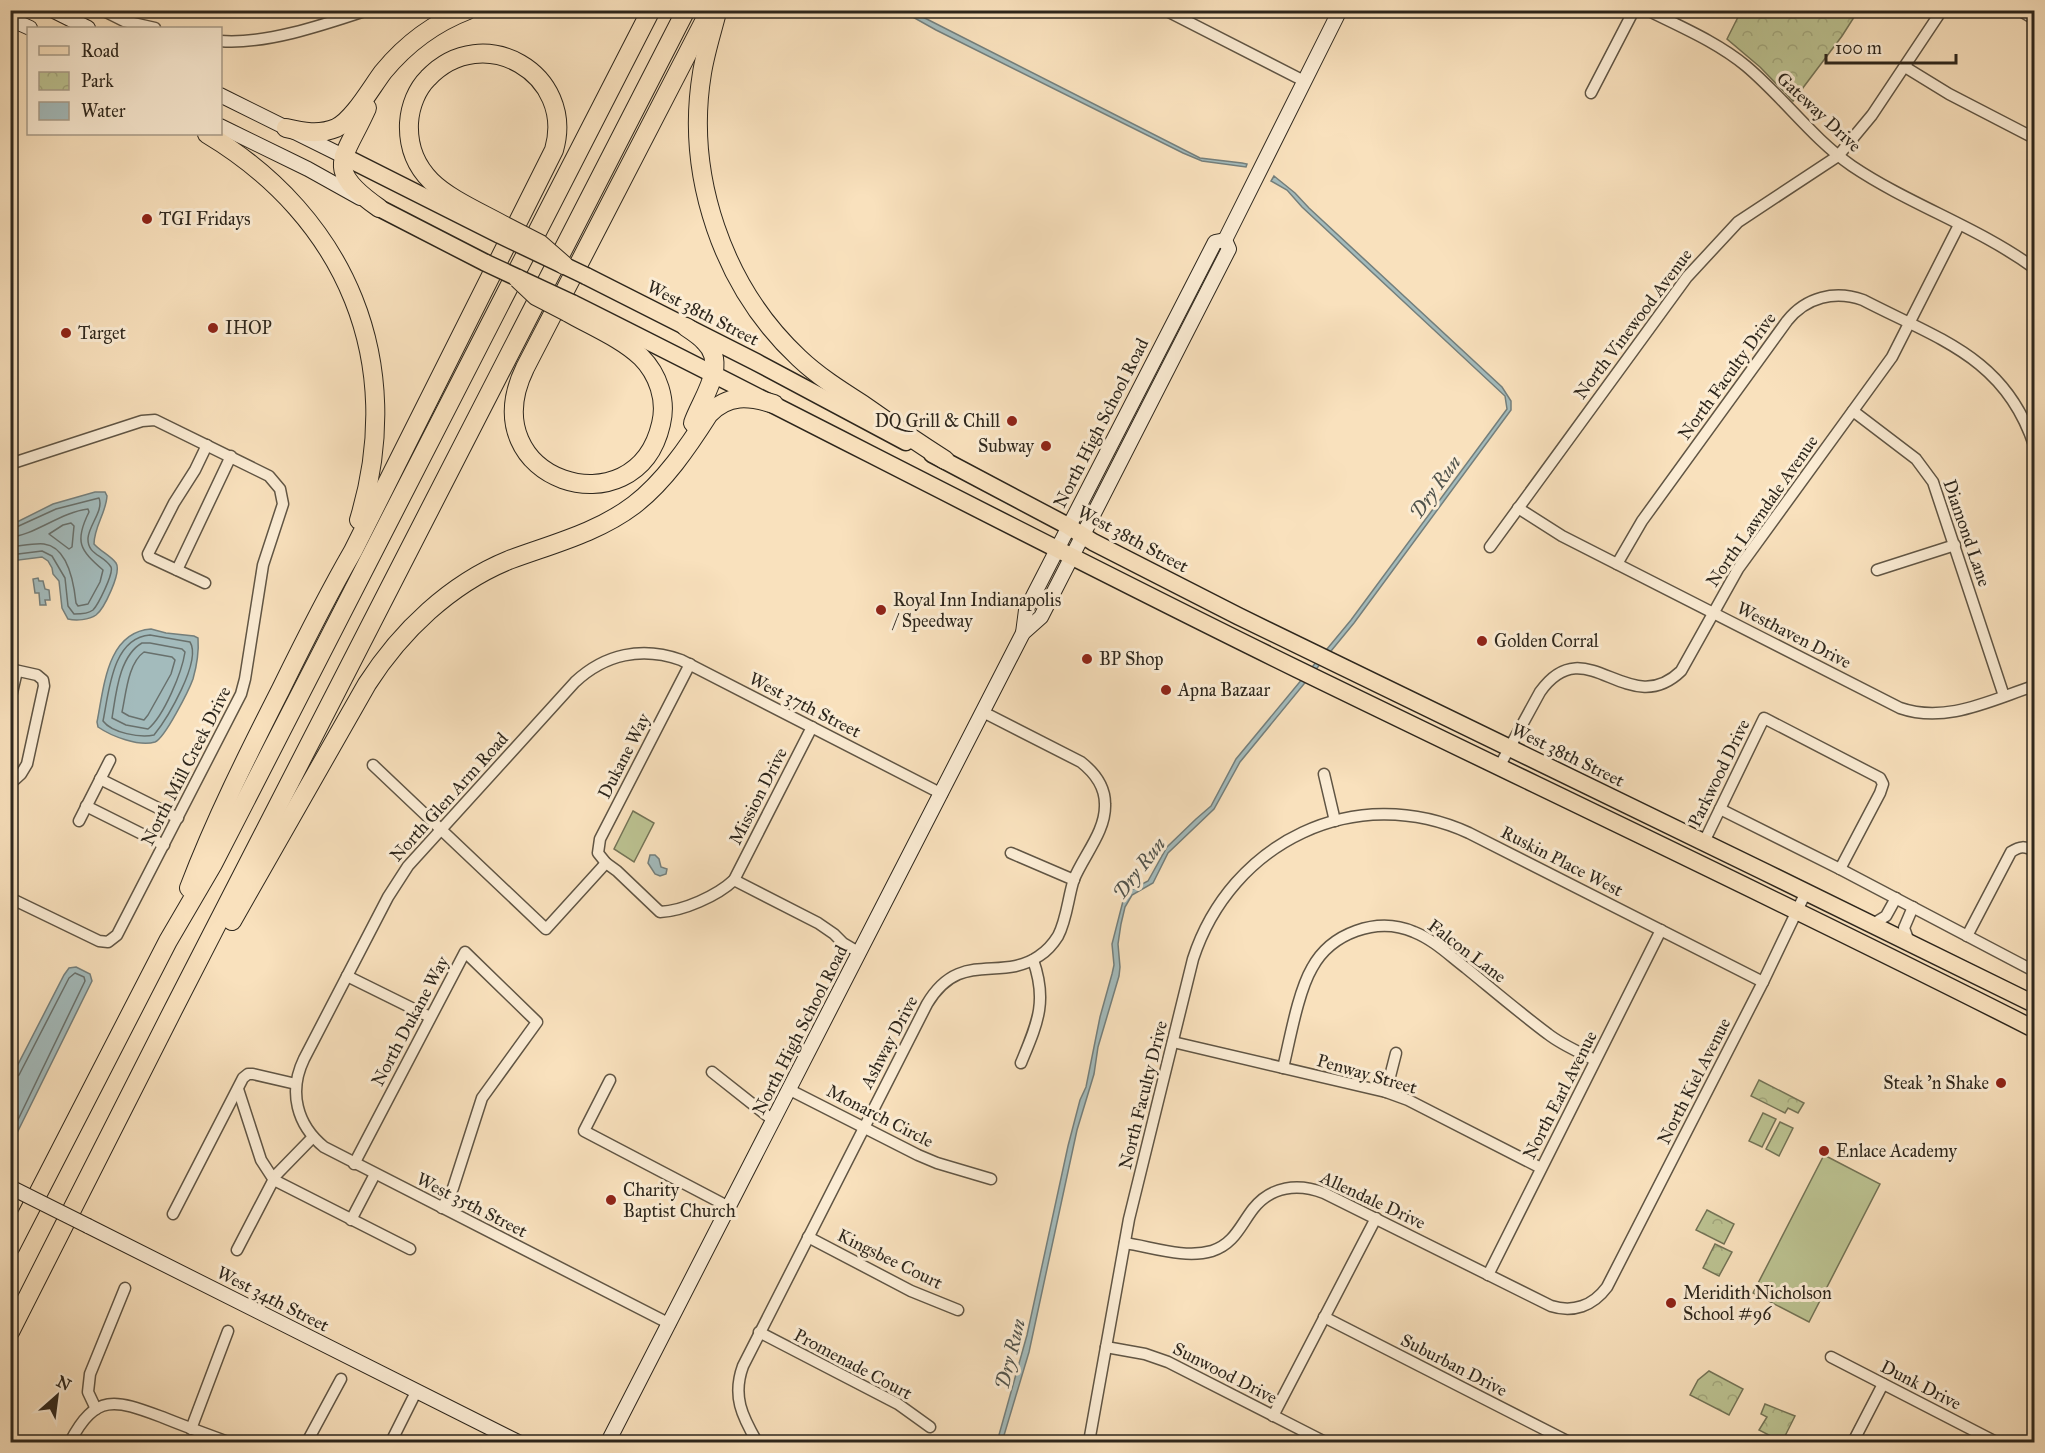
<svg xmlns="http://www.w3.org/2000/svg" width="2045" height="1453" viewBox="0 0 2045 1453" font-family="'IM FELL Great Primer',serif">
<defs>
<pattern id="park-crowns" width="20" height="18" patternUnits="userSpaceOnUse" patternTransform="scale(1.5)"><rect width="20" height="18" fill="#bcc392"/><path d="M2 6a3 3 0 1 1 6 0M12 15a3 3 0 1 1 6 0" fill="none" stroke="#a2a77d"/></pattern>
</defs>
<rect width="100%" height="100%" fill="#f9e1bd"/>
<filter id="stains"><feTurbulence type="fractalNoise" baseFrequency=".00333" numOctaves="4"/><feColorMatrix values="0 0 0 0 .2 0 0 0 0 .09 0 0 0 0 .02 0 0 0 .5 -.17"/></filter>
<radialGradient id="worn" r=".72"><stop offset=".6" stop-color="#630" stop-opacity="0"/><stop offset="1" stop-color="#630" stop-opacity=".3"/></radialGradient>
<!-- grass -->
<g fill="#bcc392" stroke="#747457" stroke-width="1.5">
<polygon points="633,811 654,823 634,862 614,849"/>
<polygon points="1763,1113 1776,1119 1762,1147 1749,1141"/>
<polygon points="1780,1122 1793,1128 1779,1156 1766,1149"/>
<polygon points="1824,1155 1880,1184 1809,1322 1753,1293"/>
</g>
<!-- park -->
<g fill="url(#park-crowns)" stroke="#747457" stroke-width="1.5">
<polygon points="1741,11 1741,10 1858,11 1842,36 1793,101 1760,67 1727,39"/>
<polygon points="1759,1080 1804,1103 1798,1113 1788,1108 1785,1113 1751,1096"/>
<polygon points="1707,1210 1734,1224 1724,1244 1696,1230"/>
<polygon points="1715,1244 1732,1252 1719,1276 1703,1268"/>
<polygon points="1709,1371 1743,1389 1729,1415 1690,1395 1698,1380"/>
<polygon points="1765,1404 1795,1416 1782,1442 1759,1430 1767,1417 1761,1414"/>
</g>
<!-- water -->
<g fill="#a3bbbc" stroke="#747f7c" stroke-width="1.5">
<polygon points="911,11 1200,158 1242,163 1247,164 1246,167 1202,161 1183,153 936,30 909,15"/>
<polygon points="1274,176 1295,193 1309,208 1502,387 1511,401 1511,410 1354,623 1240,762 1214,809 1168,853 1153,883 1132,895 1125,907 1121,924 1118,944 1120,967 1119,976 1098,1047 1094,1074 1077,1130 1029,1352 1002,1442 997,1442 1027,1335 1068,1146 1080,1100 1086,1087 1100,1017 1112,974 1114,965 1112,944 1123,901 1131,890 1148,881 1167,847 1196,819 1211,806 1236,759 1351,620 1507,409 1505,396 1302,207 1287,190 1271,181"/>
<path d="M 95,492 L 105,492 L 107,496 C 106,513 94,527 94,544 C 100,551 111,556 116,563 C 122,572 104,609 96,615 C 89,620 76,621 68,619 L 62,608 L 59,581 L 53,574 L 52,568 L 48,561 L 42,557 L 11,561 L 11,525 L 53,504 Z"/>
<polygon points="38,578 39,581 43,581 45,589 49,590 50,600 45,600 46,605 40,605 39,593 35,593 33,579"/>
<path d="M 151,629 L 166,633 L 194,636 L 198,638 C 199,652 197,665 193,679 C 189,690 165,738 155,742 C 139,747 111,736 98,727 L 97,722 C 104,687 107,632 151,629 Z"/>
<polygon points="650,855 655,855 659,859 661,867 667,869 666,874 660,876 655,874 648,863"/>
<polygon points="76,967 90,974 92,981 15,1137 11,1135 11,1078 64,975 69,968"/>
</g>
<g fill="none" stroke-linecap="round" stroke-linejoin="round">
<!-- shore -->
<g stroke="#68706c" stroke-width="1.5">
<polygon points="71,523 74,526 72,547 69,549 49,534 63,525"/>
<path d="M 10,530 L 56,509 L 99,498 C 104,510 89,525 88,538 C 87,555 104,555 111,567 C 114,573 98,605 93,610 C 88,614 80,614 74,614 L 68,606 L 65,578 L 52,556 L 42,551 L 10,555"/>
<path d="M 10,537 C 33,536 61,512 88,509 L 89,512 C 74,542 80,550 103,570 L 100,582 L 88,604 L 78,606 L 76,603 C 74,584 68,547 44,544 C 34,543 21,546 10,547"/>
<path d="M 150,635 L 190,642 C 202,661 167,719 154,735 C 140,738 112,733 103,721 C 109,692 112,638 150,635 Z"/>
<path d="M 142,643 L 150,643 L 182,649 L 185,652 C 182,672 164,716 148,729 L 126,725 L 112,718 C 116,694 119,656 142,643 Z"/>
<path d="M 144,652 L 172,657 L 175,660 L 171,674 L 148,715 L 144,720 L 129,716 L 122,712 C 126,694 128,663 144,652 Z"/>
<polyline points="10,1079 19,1075 69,978 75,973 84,977 85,981 14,1128 10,1130"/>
</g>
<!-- street casing -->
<g stroke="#605544" stroke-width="13">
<g id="street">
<polyline points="102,10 124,21 155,28"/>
<polyline points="1165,10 1304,81"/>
<path d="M 1647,10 C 1681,27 1717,42 1746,66 C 1783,97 1812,138 1852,166 C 1910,205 1978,227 2034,268"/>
<polyline points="2019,10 2034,19"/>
<path d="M 220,41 C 265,45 326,24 368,10"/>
<polyline points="1905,67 1949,94 2034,138"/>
<polyline points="1591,93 1634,10"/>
<polyline points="1853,411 1916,459 1933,482 2004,696"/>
<polyline points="10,464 142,421 155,420 269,476 280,489 283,504 263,565 245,679 241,694 117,935 108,942 99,941 10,898"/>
<path d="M 1518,508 L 1562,536 L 1900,708 C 1946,724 1991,700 2034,686"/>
<polyline points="1490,547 1687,277 1738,222 1838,156 1872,115 1942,10"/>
<path d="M 1617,564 L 1642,521 L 1787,321 C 1806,297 1835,290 1863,300 C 1938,339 2005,357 2034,445"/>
<polyline points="177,570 231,456"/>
<polyline points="1877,570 1955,545"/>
<polyline points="205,583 149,557 148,554 174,503 195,470 207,445"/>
<polyline points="10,669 37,675 43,680 44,686 27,764 21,774 10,784"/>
<polyline points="10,701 17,671"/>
<path d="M 373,765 L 546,929 L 606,863 L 617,871 L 660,912 C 683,911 717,896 734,880 L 818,923 L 834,934 L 843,943 L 860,953"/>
<path d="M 1499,767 L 1540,692 C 1586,627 1628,722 1681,671 L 1738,569 L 1892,357 L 1959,225"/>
<polyline points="1324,774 1335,821"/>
<polyline points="100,779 178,818"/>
<polyline points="86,806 164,845"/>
<polyline points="1720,809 1840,869 2034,971"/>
<polyline points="79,821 110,760"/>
<polyline points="1704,842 1764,718 1880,778 1883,784 1880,793 1840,869"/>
<polyline points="1011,853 1074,880"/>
<polyline points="606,863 598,853 600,839 690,664"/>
<polyline points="734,880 812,727"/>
<polyline points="1873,924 1886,916 1896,898"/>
<path d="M 1967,936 L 2011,852 C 2020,846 2025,846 2034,851"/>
<polyline points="1909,942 1904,928 1913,907"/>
<polyline points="347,976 430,1017"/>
<polyline points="1173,1042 1386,1092 1408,1100 1541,1168"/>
<path d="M 1021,1063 C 1037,1024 1048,1002 1033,960"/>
<path d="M 1283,1068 C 1290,1039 1298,992 1312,968 C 1331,933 1377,916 1414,932 C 1434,940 1449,955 1466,968 C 1493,990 1520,1013 1548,1034 C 1562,1045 1579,1052 1595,1060"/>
<polyline points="712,1072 774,1121"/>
<polyline points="610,1080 584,1131 729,1207"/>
<polyline points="238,1089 261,1160 274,1180 410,1249"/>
<polyline points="790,1090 918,1155 937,1163 991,1179"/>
<polyline points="1386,1092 1396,1053"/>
<polyline points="354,1164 465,952 537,1022 482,1098 453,1188 442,1208"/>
<polyline points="173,1214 243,1078 248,1074 253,1074 296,1084"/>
<polyline points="351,1220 375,1174"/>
<polyline points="808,1237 911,1291 958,1310"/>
<path d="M 1125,1243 C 1152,1247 1185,1259 1212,1251 C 1234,1244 1240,1226 1253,1209 C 1271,1186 1298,1183 1324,1193 L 1551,1306 C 1573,1313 1593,1306 1607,1287 L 1763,982 L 1806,892"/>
<polyline points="237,1250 276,1175 313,1137"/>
<polyline points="1488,1275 1661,930"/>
<polyline points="1324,1317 1569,1442"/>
<path d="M 670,1324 L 324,1147 C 297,1125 288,1092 304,1059 L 388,897 L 408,866 L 575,682 C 605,654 642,646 681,660 L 942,794"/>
<polyline points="759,1332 898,1404 930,1427"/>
<polyline points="1106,1347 1145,1354 1168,1362 1325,1442"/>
<polyline points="1831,1357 1996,1442"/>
<polyline points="96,1409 88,1392 90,1374 125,1288"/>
<polyline points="1273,1416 1376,1218"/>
<polyline points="191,1429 228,1331"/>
<polyline points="10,1439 18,1442"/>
<path d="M 70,1442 C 96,1392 116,1400 162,1417 C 184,1426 206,1434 228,1442"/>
<polyline points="307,1442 341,1379"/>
<polyline points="391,1442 416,1392"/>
<path d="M 757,1442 C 742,1416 732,1396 743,1366 L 927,1004 C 960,948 1000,983 1039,956 C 1047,951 1053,944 1058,936 C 1067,919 1068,897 1074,879 C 1084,855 1106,831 1105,804 C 1105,786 1095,773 1081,762 L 983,712"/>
<path d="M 1089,1442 L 1129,1219 L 1193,959 C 1231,842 1355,781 1469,833 L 1763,982"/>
<polyline points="1853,1442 1883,1384"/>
</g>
</g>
<!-- secondary casing -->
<g stroke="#2d261c" stroke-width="16">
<g id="secondary">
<polyline points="52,10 88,28"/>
<polyline points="10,19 30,28"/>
<polyline points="220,95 343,156"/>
<polyline points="220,126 308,169 360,198"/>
<polyline points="1225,240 1340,10"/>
<polyline points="1023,633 1026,610 1215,242 1225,240"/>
<polyline points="88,1226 518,1442"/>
<polyline points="608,1442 1023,633 1041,617 1229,249 1225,240"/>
</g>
</g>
<!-- primary casing -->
<g stroke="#2d261c" stroke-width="19">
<g id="primary">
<polyline points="343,156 500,235"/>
<polyline points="379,208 486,263"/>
<polyline points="586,276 756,362 906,442"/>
<path d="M 572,303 C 814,424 1054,550 1297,669 C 1543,789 1790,905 2034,1029"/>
<polyline points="932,454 1068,526 1093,542 1238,616 1767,873 2034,1004"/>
</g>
</g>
<!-- highway casing -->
<g stroke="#2d261c" stroke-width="20">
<g id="highway">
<path d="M 716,16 C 711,35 705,54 702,73 C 685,176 723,287 799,358 C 818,376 840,390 862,404 C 889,423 917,442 945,460"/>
<path d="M 367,108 C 344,160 322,168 379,208"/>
<path d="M 286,128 C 303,132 319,135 336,128 C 353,120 371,88 383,72 C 406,44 434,23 468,10"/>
<path d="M 207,134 C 347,218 407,362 359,520"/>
<path d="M 567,312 C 591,326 621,338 641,357 C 658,374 667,400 661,424 C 636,533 470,481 525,368 L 710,10"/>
<path d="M 686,327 C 692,331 700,336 705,342 C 729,365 701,399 693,423"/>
<path d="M 189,888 C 215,820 248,754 281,689 C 304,642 327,596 353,551 L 554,150 C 576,74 483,20 428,78 C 417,89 410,106 409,123 C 408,145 415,165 431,181 C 449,199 482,213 505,226"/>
<path d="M 232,921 L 367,684 C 401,631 450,584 509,560 C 552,544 597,533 634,505 C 664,482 688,447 709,414 C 728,394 749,396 774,404"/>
<polyline points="10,1248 168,941 213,864 651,10"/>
<polyline points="10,1332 173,1010 686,10"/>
</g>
</g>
<!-- street -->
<use href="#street" stroke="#fbecd4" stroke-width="10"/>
<!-- secondary -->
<use href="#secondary" stroke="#fbecd4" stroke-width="14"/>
<!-- primary -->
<use href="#primary" stroke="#f9e1bd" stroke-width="16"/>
<!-- highway -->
<use href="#highway" stroke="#f9e1bd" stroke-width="18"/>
<!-- secondary-bridge casing -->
<g stroke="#2d261c" stroke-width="16" stroke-linecap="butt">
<polyline id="secondary-bridge" points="14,1189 88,1226"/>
</g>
<!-- primary-bridge casing -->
<g stroke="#2d261c" stroke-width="19" stroke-linecap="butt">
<g id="primary-bridge">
<polyline points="500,235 586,276"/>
<polyline points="486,263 572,303"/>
</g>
</g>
<!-- highway-bridge casing -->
<g stroke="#2d261c" stroke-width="20" stroke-linecap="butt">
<g id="highway-bridge">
<polyline points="505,226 540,244 564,265"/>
<polyline points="518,279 536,296 567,312"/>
</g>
</g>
<!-- secondary-bridge -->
<use href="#secondary-bridge" stroke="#fbecd4" stroke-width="14"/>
<!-- primary-bridge -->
<use href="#primary-bridge" stroke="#f9e1bd" stroke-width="16"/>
<!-- highway-bridge -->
<use href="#highway-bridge" stroke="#f9e1bd" stroke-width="18"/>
</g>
<!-- markers -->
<g fill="#8f2418" stroke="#fbecd4" stroke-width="2">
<circle cx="147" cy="219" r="6"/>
<circle cx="213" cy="328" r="6"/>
<circle cx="66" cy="333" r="6"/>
<circle cx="1012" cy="421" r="6"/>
<circle cx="1046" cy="446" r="6"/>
<circle cx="881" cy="610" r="6"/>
<circle cx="1482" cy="641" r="6"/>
<circle cx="1087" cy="659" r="6"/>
<circle cx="1166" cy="690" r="6"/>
<circle cx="2001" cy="1083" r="6"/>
<circle cx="1824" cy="1151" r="6"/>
<circle cx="611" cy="1200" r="6"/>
<circle cx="1671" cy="1303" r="6"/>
</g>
<g text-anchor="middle" stroke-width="6" stroke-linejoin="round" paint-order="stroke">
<!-- street labels -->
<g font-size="18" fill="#2d261c" stroke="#fbecd4">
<text transform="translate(1819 112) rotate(43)" y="6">Gateway Drive</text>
<text transform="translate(703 313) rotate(27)" y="6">West 38th Street</text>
<text transform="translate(1633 324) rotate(-53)" y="6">North Vinewood Avenue</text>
<text transform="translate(1727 376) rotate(-54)" y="6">North Faculty Drive</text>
<text transform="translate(1101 423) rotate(-63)" y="6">North High School Road</text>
<text transform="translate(1762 511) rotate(-55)" y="6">North Lawndale Avenue</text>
<text transform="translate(1967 533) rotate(71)" y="6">Diamond Lane</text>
<text transform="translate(1133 539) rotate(28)" y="6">West 38th Street</text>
<text transform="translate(1794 635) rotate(27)" y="6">Westhaven Drive</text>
<text transform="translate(805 705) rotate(27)" y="6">West 37th Street</text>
<text transform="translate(1568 755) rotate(26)" y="6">West 38th Street</text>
<text transform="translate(624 756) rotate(-63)" y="6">Dukane Way</text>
<text transform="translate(186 766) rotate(-63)" y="6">North Mill Creek Drive</text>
<text transform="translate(1719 773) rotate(-64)" y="6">Parkwood Drive</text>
<text transform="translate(758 796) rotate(-63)" y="6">Mission Drive</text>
<text transform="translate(449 797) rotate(-48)" y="6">North Glen Arm Road</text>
<text transform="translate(1562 861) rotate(27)" y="6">Ruskin Place West</text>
<text transform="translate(1467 951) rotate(37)" y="6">Falcon Lane</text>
<text transform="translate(410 1021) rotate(-62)" y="6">North Dukane Way</text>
<text transform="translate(800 1030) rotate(-63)" y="6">North High School Road</text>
<text transform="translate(889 1042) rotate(-62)" y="6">Ashway Drive</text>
<text transform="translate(1367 1074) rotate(16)" y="6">Penway Street</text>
<text transform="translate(1694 1081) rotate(-63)" y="6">North Kiel Avenue</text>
<text transform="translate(1143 1095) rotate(-76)" y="6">North Faculty Drive</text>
<text transform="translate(1560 1095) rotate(-63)" y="6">North Earl Avenue</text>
<text transform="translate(880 1116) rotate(27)" y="6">Monarch Circle</text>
<text transform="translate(1373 1200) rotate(25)" y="6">Allendale Drive</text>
<text transform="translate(472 1205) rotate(27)" y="6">West 35th Street</text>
<text transform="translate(890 1259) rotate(26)" y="6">Kingsbee Court</text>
<text transform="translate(273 1299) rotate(27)" y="6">West 34th Street</text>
<text transform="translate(853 1364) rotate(28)" y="6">Promenade Court</text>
<text transform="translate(1454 1365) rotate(27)" y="6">Suburban Drive</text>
<text transform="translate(1225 1373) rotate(27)" y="6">Sunwood Drive</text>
<text transform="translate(1921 1385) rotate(27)" y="6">Dunk Drive</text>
</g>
<!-- poi labels -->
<g font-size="18" fill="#2d261c" stroke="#fbecd4" text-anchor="start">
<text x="159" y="225">TGI Fridays</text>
<text x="225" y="334">IHOP</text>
<text x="78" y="339">Target</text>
<text x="1000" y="427" text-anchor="end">DQ Grill &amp; Chill</text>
<text x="1034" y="452" text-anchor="end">Subway</text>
<text x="893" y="606">Royal Inn Indianapolis<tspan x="893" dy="21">/ Speedway</tspan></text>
<text x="1494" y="647">Golden Corral</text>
<text x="1099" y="665">BP Shop</text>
<text x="1178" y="696">Apna Bazaar</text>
<text x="1989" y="1089" text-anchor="end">Steak 'n Shake</text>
<text x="1836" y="1157">Enlace Academy</text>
<text x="623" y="1196">Charity<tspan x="623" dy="21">Baptist Church</tspan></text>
<text x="1683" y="1299">Meridith Nicholson<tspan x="1683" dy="21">School #96</tspan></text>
</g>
<!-- water labels -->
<g font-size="20" font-style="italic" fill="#50534c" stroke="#fbecd4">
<text transform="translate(1435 487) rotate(-54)" y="7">Dry Run</text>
<text transform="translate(1139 868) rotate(-52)" y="7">Dry Run</text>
<text transform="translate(1010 1354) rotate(-76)" y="7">Dry Run</text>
</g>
</g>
<!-- margin -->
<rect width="2045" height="1453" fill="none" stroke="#f9e1bd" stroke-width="36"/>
<rect x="12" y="12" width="2021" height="1429" fill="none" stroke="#2d261c" stroke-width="3"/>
<rect x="18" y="18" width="2009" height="1417" fill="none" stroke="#2d261c" stroke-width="1.5"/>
<!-- legend -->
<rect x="27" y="27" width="195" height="108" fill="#fbecd4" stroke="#a99d8a" stroke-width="1.5"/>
<rect x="39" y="46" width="30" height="9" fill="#f9e1bd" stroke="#a99d8a" stroke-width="1.5"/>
<text x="81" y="57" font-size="18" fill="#2d261c">Road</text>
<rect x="39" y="72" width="30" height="18" fill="url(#park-crowns)" stroke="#a99d8a" stroke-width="1.5"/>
<text x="81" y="87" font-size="18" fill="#2d261c">Park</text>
<rect x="39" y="102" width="30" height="18" fill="#a3bbbc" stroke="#a99d8a" stroke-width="1.5"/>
<text x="81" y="117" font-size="18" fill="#2d261c">Water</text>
<!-- north arrow -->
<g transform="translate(57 1396) rotate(28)" stroke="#fbecd4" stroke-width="4.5" paint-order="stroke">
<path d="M0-4.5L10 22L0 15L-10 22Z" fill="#2d261c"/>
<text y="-9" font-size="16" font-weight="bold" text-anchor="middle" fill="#2d261c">N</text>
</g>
<!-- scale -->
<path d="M1826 54v9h130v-9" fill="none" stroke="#2d261c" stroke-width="3"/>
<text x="1835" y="54" font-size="18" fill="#2d261c" stroke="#fbecd4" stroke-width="4.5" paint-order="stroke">100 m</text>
<rect width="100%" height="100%" filter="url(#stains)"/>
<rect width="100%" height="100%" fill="url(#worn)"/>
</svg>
